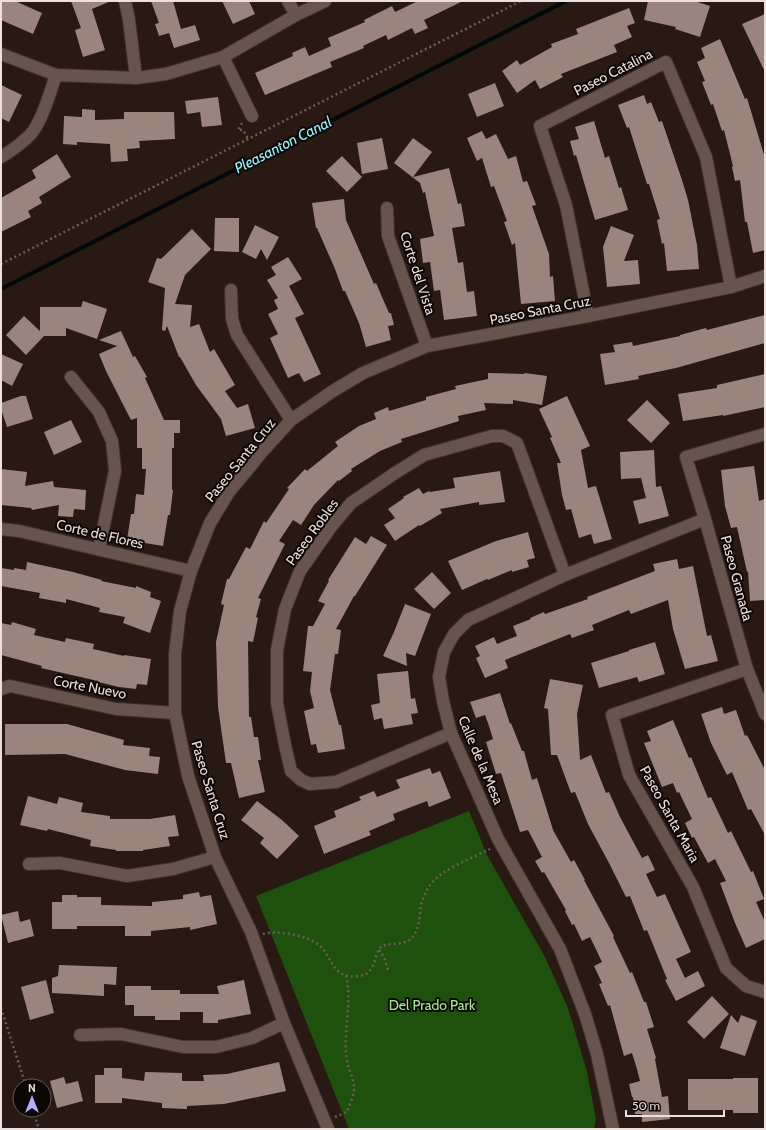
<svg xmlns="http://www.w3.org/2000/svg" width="766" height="1130" viewBox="0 0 766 1130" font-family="Cabin,sans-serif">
<rect width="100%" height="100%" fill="#281912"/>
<!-- park -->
<polygon fill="#1e510e" points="469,811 487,855 545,957 568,1008 587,1072 596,1119 594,1129 349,1129 256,896"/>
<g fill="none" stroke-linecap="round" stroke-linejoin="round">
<!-- stream -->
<polyline stroke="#000809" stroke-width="4" points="1,289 566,1"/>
</g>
<!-- building -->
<g fill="#99857d">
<polygon points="1,1 15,1 42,13 33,34 1,20"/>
<polygon points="71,1 111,1 92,9 105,50 83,57 75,30 81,28"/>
<polygon points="151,1 173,1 181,29 195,25 200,40 174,48 169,33 159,36 155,24 159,23"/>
<polygon points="222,1 249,1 255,14 233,24"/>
<polygon points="418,1 463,1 424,20 428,28 415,34 412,28 388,40 386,35 363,46 364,48 330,62 332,67 265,95 255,73 293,56 292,53 305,47 309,56 331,46 328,38 365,22 364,20 392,6 395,12"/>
<polygon points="648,1 694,1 710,6 700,37 675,29 676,27 644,20"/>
<polygon points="629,8 635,23 627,26 632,37 614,45 617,52 561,74 563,77 540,89 535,80 517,93 502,71 517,60 520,65 552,47 551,44 578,34 576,29"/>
<polygon points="765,14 765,72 742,24"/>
<polygon points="720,39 745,99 747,98 765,158 765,250 753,253 747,222 745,222 740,180 735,181 732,167 733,166 724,130 722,131 713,104 711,105 702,82 705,81 697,62 705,58 701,48"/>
<polygon points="495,83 504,106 477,117 468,94"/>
<polygon points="1,85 22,95 9,122 1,118"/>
<polygon points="644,95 647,104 651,102 659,122 662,121 682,180 688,200 697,245 699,269 667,271 664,243 662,244 657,220 660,219 649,184 647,184 629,127 627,128 618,105"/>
<polygon points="218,97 222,125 202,127 200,112 187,114 185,101"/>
<polygon points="82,109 95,110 95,120 124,119 124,112 174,112 175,139 139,141 140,148 127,149 128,161 111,162 110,144 77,142 77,145 63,144 64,116 82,117"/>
<polygon points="594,121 605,158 609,156 619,188 621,187 628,210 595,220 576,155 574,156 570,141 579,139 575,127"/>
<polygon points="482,131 486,139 496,134 508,159 516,156 523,182 527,181 536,205 532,206 549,254 550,277 553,276 555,301 521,304 515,243 512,245 504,222 507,221 494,186 491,187 482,158 477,161 467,138"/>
<polygon points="382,138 388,169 362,174 357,143"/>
<polygon points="413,138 432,152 413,177 449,168 458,204 461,203 465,226 452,228 458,263 463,262 467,292 474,291 477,316 444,320 440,290 434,291 430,262 423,263 420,239 434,236 425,192 423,193 420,183 394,163"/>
<polygon points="57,154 71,177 39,197 42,203 28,211 31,217 1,232 1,198 36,178 32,170"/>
<polygon points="342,156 362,177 347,192 326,171"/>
<polygon points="344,199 346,220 374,284 376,283 389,313 391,313 394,325 388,326 391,340 366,347 359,323 345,291 343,291 335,269 317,228 316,228 312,203"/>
<polygon points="215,218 239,218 239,252 214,251"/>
<polygon points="255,225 279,237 267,260 261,249 256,259 242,252"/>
<polygon points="611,226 634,235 624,261 638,260 640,284 607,287 603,247"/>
<polygon points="192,229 211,249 185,275 175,304 192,305 190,327 199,324 210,352 214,349 235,385 225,391 237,408 248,404 255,428 226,436 221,419 196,385 180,357 179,357 167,326 165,331 162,330 165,288 148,282 157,258 161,259"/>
<polygon points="288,257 302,279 289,286 304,314 295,318 321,374 304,382 299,373 288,378 270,338 278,334 268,314 278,309 274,300 278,298 267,280 276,275 271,267"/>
<polygon points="83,301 107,309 97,339 66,328 66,336 44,336 26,355 6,335 24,316 40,331 40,307 81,307"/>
<polygon points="765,315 765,343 676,368 638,376 639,379 605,385 600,354 615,352 613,345 632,342 633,346 680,336 680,335 706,328 707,330"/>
<polygon points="121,331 133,357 135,356 147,377 145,378 164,420 180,420 180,433 174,433 174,448 172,448 172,490 173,490 170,515 168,515 163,546 127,540 131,514 134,514 136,494 144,495 146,469 142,469 142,448 137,448 137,418 131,420 106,371 99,354 117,346 99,340"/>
<polygon points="1,354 23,364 12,386 1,380"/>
<polygon points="488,373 524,374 525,373 547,376 542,405 513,400 513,404 484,403 486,410 458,416 459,421 401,439 402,442 380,451 351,469 352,471 339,481 338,480 314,505 301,525 293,520 279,541 285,544 258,598 261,599 256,617 258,618 253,642 248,641 249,717 251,717 254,737 258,737 261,760 258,760 265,792 239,798 231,763 226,763 218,707 216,642 224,605 221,604 227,579 229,579 246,547 250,549 264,521 266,523 289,489 287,488 305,469 307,471 338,446 335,442 359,426 376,419 374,413 388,407 389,411 426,400 426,397 456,389 455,386 488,379"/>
<polygon points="765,374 765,407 723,416 723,415 683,421 678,394 717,388 717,385"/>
<polygon points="21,396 26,396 33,419 7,427 1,409 1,403"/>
<polygon points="567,396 590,446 581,450 588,488 596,486 612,539 594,544 591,534 579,538 571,509 566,510 562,495 557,463 561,463 550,438 552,437 539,409"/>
<polygon points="647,400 670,423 651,443 627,420"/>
<polygon points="71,420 82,442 54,455 44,432"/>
<polygon points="654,450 656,487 661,486 669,516 639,524 633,501 646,498 641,478 621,479 620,452"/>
<polygon points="754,466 759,501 765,499 765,600 750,601 748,571 747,572 737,527 731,528 725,506 721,470"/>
<polygon points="1,469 27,472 25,486 53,481 54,487 86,490 85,510 74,509 73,517 58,516 59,505 32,510 31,508 1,505"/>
<polygon points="500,471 505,502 479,505 479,502 440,509 442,513 420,526 419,525 395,541 384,525 395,518 388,509 404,498 403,497 419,488 423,494 429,491 430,492 455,488 453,478"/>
<polygon points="528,532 535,558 527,560 529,567 512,572 512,570 488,580 487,579 462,590 448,561 496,541"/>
<polygon points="371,536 387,545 355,596 354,596 336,629 341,630 338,654 335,654 330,690 339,725 341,725 345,749 318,753 316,744 311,745 304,711 314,708 310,691 312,672 303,671 308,626 313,626 325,604 318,601 329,581 328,580 355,537 366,544"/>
<polygon points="677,559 679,569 693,566 707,636 711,635 718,661 685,669 673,629 668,600 631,614 629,610 592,625 594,630 572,638 570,634 505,660 508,668 485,678 476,658 480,656 475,646 494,637 497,644 517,636 513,626 531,619 530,618 544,612 545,614 588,599 587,597 655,571 653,564"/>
<polygon points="27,562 73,572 102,580 101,581 136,588 136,586 151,592 150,597 161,601 150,633 123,623 125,617 99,612 100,608 66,599 66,603 39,598 40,593 1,586 1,568 14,570 14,568 26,570"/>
<polygon points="432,572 451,593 434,609 414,589"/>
<polygon points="405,604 431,614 415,656 406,653 407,666 383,656 394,632"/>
<polygon points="12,622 36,629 34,635 65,642 66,638 94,644 93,649 124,656 124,655 151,659 147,685 137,684 136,689 119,687 98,682 98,681 41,668 42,666 1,655 1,623 11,625"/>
<polygon points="655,642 665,674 639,682 637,677 599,688 591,663 629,651 629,650"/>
<polygon points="408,671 411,699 415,698 418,713 411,714 413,724 384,729 382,718 374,720 371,705 380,703 377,674"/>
<polygon points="550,679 583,685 577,714 580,760 591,755 606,793 609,792 620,817 642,858 648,855 655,870 646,874 657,897 665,894 691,952 676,959 685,978 698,971 705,986 676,1001 665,980 667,979 647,930 644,931 630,896 626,897 609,863 588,824 575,792 571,793 557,755 551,755 548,709 544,708"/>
<polygon points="500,693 510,724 511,723 522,751 524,751 532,780 537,778 553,830 571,862 574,860 585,880 584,880 614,936 613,937 630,973 632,972 644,1002 646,1002 654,1027 647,1029 656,1058 655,1059 662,1097 668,1096 670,1119 642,1122 642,1114 635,1114 633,1097 632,1097 629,1084 640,1081 637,1069 632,1053 624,1056 610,1005 608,1006 599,984 602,983 594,966 602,962 590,937 582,941 574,924 572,925 565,911 566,910 544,872 542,873 535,861 542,857 528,830 520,832 501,773 496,774 486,742 493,739 489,726 485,715 476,718 470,702"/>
<polygon points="722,707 724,714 736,710 745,736 747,735 765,770 765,835 751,809 748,810 732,772 727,775 711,743 701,714"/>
<polygon points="673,720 689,758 691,757 708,798 711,797 728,833 731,831 751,872 753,871 764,899 756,902 765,922 765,939 746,948 735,923 720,883 726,881 715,859 708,863 694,837 692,838 685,823 692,819 679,792 677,793 673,783 662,787 644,743 651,741 647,731"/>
<polygon points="5,724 67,724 124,740 123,745 150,748 149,756 160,757 158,774 125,770 65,754 5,755"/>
<polygon points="430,768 432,774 440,771 451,798 429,807 427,801 393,814 395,820 369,831 371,835 324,854 314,826 336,817 334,811 361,800 359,797 374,791 377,797 400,788 396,780"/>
<polygon points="28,796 57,804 59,797 83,803 81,812 110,816 110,819 150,819 175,815 179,836 168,837 170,846 143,850 143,851 116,851 116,850 90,846 91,840 48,829 47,831 20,825"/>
<polygon points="257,801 282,820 299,836 277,859 260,843 264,838 241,820"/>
<polygon points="199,892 200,897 211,895 217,924 190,930 190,927 151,931 151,936 125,936 125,926 77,926 77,929 52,929 52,902 62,902 62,895 77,895 77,897 101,897 101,905 152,906 152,902 183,899 183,895"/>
<polygon points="18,911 20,922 30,919 34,936 8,943 1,915"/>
<polygon points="59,965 117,967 116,985 104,984 104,996 52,993 52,978 58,976"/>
<polygon points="46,980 54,1013 30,1020 21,987"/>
<polygon points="244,980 251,1014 218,1020 218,1023 203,1023 203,1012 180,1012 180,1020 155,1020 155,1016 134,1016 134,1005 125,1005 125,986 151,986 151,990 180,990 180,994 219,994 217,986"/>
<polygon points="712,996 729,1014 704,1039 687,1022"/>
<polygon points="731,1015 738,1023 741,1015 757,1021 745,1056 720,1048"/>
<polygon points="279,1062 286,1091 224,1104 187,1106 187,1109 162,1108 162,1103 122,1098 122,1103 95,1103 95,1075 104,1075 104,1068 122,1068 122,1078 144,1081 145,1072 182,1073 182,1081 204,1081 203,1075 227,1074"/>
<polygon points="64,1077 66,1084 78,1081 83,1101 57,1108 50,1081"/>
<polygon points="733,1078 758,1078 758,1113 733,1113 733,1110 688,1110 688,1079 733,1079"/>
</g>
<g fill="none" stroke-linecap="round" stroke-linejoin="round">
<!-- street casing -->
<g stroke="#403432" stroke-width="14">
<g id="street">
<polyline points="125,1 129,20 136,78"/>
<polyline points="288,1 296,15"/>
<polyline points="1,54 56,75 136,78 166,74 223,57 296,15 325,1"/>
<polyline points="223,57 252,116"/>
<path d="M 1,157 C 11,151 22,143 30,135 C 42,122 50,92 56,75"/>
<polyline points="387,208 388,236 427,346"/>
<polyline points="231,290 232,319 237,335 291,420"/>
<polyline points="588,316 566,205 540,126 666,62 706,157 731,287"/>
<polyline points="71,377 99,412 112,441 115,471 99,549"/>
<polyline points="765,434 686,457 705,519 747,669 765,714"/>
<polyline points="1,529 19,531 191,571"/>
<polyline points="747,669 612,715 629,775 693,887 726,968 746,986 765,992"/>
<polyline points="1,689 10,686 116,709 175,713"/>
<polyline points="451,733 336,782 310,784 301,780 291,771 285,745 277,703 277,650 285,609 300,571 331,527 351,503 395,473 424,455 492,436 503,436 517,443 565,575"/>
<polyline points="29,864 60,863 127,876 173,869 215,857"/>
<polyline points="80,1035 121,1034 183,1047 216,1047 252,1038 284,1023"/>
<polyline points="328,1129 284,1023 251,932 215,857 188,776 175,713 175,654 180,611 191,571 210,523 229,492 262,452 291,420 333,391 363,373 427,346 588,316 731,287 765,276"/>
<polyline points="613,1129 597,1054 585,1014 560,949 498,839 451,733 443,701 439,677 444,652 454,634 468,620 565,575 705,519"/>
</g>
</g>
<!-- path -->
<g stroke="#6c5e58" stroke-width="2.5" stroke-dasharray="2 3" stroke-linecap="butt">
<polyline points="242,123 238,130 243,130 248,139"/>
<polyline points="1,264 521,1"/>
<path d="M 263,934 C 278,930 306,935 319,945 C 333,957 332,980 359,976 C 376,974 373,957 380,948 C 384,942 403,946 411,939 C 420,930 419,916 421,905 C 423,898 426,891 430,885 C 443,868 471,859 490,849"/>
<polyline points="379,950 384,957 388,970"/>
<polyline points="1,1008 26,1086"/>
<polyline points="33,1110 39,1129"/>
<path d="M 335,1117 L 347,1112 C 349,1105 353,1098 354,1091 C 355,1080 349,1072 347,1061 C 342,1033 353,1003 346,975"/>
</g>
<!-- street -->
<use href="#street" stroke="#66544d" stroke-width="12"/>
</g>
<g text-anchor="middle" stroke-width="4" stroke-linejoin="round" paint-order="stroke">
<!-- street labels -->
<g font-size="14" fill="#ebe0db" stroke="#0c0604">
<text transform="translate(613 72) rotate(-27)" y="5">Paseo Catalina</text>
<text transform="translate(418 273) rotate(72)" y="5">Corte del Vista</text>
<text transform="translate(540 310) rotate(-11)" y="5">Paseo Santa Cruz</text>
<text transform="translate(240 460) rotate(-51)" y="5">Paseo Santa Cruz</text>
<text transform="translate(312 532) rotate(-54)" y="5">Paseo Robles</text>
<text transform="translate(100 534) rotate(13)" y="5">Corte de Flores</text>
<text transform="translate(737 578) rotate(75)" y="5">Paseo Granada</text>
<text transform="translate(90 687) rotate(11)" y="5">Corte Nuevo</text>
<text transform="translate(481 760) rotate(67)" y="5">Calle de la Mesa</text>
<text transform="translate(211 790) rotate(73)" y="5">Paseo Santa Cruz</text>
<text transform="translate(670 814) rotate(61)" y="5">Paseo Santa Maria</text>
</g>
<!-- park labels -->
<g font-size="14" fill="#a1ed8e" stroke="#0c0604">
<text x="432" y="1010">Del Prado Park</text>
</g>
<!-- water labels -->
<g font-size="15" font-style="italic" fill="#99f4fc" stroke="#0c0604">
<text transform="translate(283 145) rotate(-27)" y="5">Pleasanton Canal</text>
</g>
</g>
<!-- border -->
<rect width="766" height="1130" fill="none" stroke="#ebe0db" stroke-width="4"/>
<!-- north arrow -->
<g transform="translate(32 1098)"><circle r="19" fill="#0c0604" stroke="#655d5a"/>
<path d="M0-3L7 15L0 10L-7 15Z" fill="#b6acf8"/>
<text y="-6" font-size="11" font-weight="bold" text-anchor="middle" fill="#ebe0db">N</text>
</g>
<!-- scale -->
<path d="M626 1110v6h98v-6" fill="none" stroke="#ebe0db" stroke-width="2"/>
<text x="632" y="1110" font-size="12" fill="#ebe0db" stroke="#0c0604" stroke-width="3" paint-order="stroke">50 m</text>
</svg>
